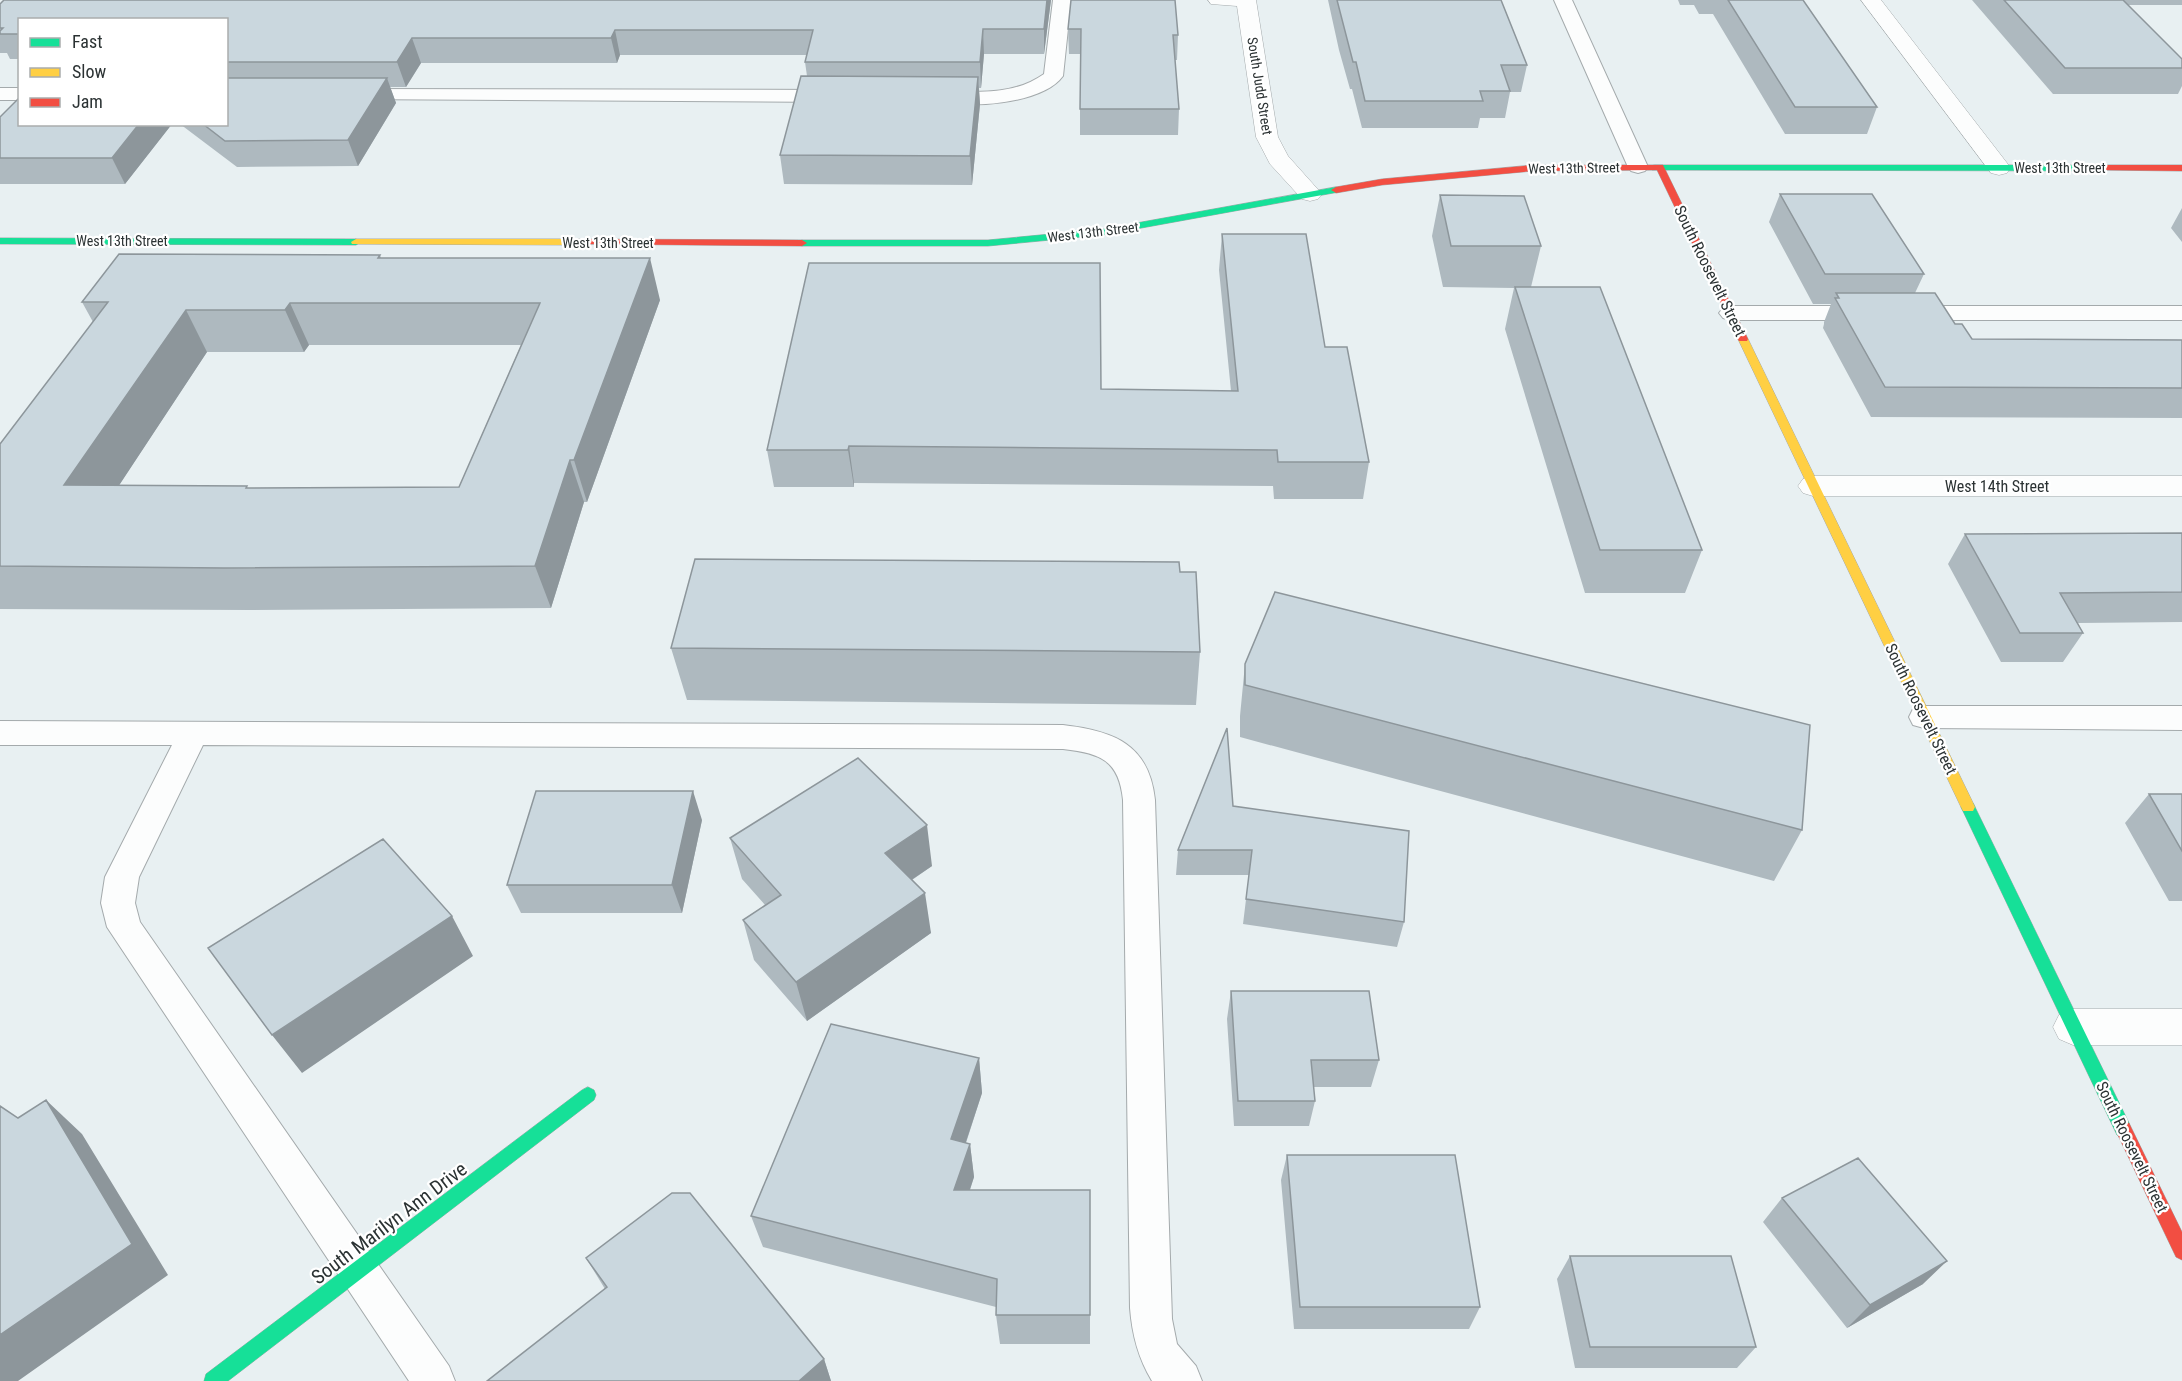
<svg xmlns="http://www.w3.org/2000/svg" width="2182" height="1381" font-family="'Roboto Condensed',sans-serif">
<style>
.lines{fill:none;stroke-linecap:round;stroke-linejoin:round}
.lane-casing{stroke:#a4aaac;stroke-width:2}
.street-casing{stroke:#a4aaac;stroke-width:1}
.fast-casing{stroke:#a4aaac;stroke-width:1}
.slow-casing{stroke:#a4aaac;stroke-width:1}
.jam-casing{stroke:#a4aaac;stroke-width:1}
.lane{fill:#fcfdfd;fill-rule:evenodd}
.street{fill:#fcfdfd;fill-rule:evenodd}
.fast{fill:#16e098;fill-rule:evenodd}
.slow{fill:#ffcf43;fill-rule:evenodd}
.jam{fill:#f24e42;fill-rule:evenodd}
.wall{fill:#aeb9bf;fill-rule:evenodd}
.shaded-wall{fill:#8d969b}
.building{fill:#cad7de;stroke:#8d969b;stroke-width:1.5;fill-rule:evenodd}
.labels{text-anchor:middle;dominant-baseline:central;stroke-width:4.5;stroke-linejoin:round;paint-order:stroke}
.far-street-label{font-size:14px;fill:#2b3233;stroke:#fff}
.street-label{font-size:16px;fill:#2b3233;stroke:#fff}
.near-street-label{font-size:20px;fill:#2b3233;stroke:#fff}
</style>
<rect width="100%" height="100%" fill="#e8f0f2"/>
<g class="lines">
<defs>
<path id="lane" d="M1053 0H1071L1063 76C1042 105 965 109 933 101L930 97 933 93 940 91C976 92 1013 96 1044 74Z
M1554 0H1572L1648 167 1645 171 1638 173 1631 171 1628 167Z
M0 88H20V100H0Z
M352 89 835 90 842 92 845 96 842 100 835 102 345 99 342 95 345 91Z
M1731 306H2182V320H1731L1723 318 1719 313 1723 308Z
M1924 706H2182V730L1924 728 1913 725 1909 717 1913 709Z
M0 721 1063 725C1114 731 1149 744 1155 800L1172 1319 1177 1344 1196 1366 1202 1381H1152C1138 1358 1132 1334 1130 1308L1123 800C1119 760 1100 753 1063 749L203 745 139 877 135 903 140 922 449 1366 455 1381H409L107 927 101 903 105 877 172 745H0Z"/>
<path id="street" d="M1208 0H1256L1278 137 1288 156 1322 194 1318 199 1310 201 1302 199 1270 164 1256 137 1237 6 1211 4Z
M1861 0H1881L2007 163 2010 168 2007 173 1999 175 1991 173Z
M1813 476H2182V496H1813L1803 493 1798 486 1803 479Z
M2073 1009H2182V1045H2073L2059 1039 2053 1027 2059 1015Z"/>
<path id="fast" d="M1655 165H2101L2106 168 2101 171 1652 170V166Z
M1336 187 1339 188V192L1103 235 988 246H802L797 243 802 240H988L1103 229Z
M0 238 356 239 361 242 356 245 0 244Z
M1968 801 1973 803 1975 807 2129 1123 2131 1129 2129 1135 2123 1137 2117 1135 1961 807 1963 803Z
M588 1087 594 1090 596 1095 594 1100 228 1381H204L206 1374 582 1090Z"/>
<path id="slow" d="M356 239H583L588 242 583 245 352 244 351 242Z
M1743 336 1748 339 1975 807 1973 811H1963L1961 807 1738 339Z"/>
<path id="jam" d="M1533 165H1663L1748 339 1747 341H1739L1738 339 1657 170 1533 171 1382 185 1336 193 1331 190 1336 187 1382 179Z
M2101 165H2182V171L2098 170V166Z
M583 239 802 240 807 243 802 246 579 244V240Z
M2123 1121 2129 1123 2182 1232V1260L2176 1257 2115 1129 2117 1123Z"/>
</defs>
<!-- lane casing -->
<use href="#lane" class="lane-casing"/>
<!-- street casing -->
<use href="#street" class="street-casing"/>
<!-- fast casing -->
<use href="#fast" class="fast-casing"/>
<!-- slow casing -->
<use href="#slow" class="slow-casing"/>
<!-- jam casing -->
<use href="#jam" class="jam-casing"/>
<!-- lane -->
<use href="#lane" class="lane"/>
<!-- street -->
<use href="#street" class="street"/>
<!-- fast -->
<use href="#fast" class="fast"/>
<!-- slow -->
<use href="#slow" class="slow"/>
<!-- jam -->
<use href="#jam" class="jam"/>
</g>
<!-- wall -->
<path class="wall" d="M4 0H1051L1044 54H984L981 88H979L980 104 972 185 784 184 780 155 807 76 805 62 807 55H620L617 63H421L406 87H390L396 103 358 166 237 167 180 124H226V20H20V59H10L7 53H0V4Z
M1071 0 1178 35 1177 60H1175L1179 109 1178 135H1080V54H1069L1068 29Z
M1328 0H1501L1527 65 1521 92H1510L1505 118H1480L1478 128H1362L1352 89H1350L1339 50Z
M1678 0H1803L1877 107 1867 134H1785L1713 14H1699L1694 5H1680Z
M1972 0H2182V5H2128L2182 59V86L2178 94H2053Z
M0 117 20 124H172L125 184H0Z
M1780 194 1924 274 1915 293 1955 324 1972 339 2182 340V418L1871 417 1823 328 1824 324V322L1831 304H1813L1769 222Z
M1440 195 1541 246 1531 287 1702 550 1685 593H1585L1505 329 1514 288 1443 287 1432 236Z
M2182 208V242L2171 228Z
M1222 234 1325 347 1369 462 1363 499H1274L1273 486 854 483V487H774L767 450 1101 389 1231 391 1219 270Z
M380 255 381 258 660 300 587 502H584L551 608 249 610 0 609V444L93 322 82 302ZM309 345H521L459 487 248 488 119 485 207 352H304Z
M2182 533V622L2078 623 2083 633 2063 662H2001L1948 564 1965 534Z
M1180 572 1200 652 1196 705 687 700 671 648Z
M1245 664 1802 830 1774 881 1240 737V716Z
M2149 794H2182V901H2169L2125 823Z
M1233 806 1404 922 1397 947 1243 924 1249 875H1176L1178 850Z
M702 820 682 913H521L507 885Z
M730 838 932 866 912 880 931 933 807 1021 754 960 743 920 765 905 742 879Z
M1231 991 1379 1060 1371 1087H1313L1315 1101 1309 1126H1234L1227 1019Z
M979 1058 982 1093 966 1143 970 1144 974 1177 970 1190H1090V1344H1000L996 1315V1307L763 1247 751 1216Z
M1287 1155 1480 1307 1469 1329H1294L1281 1180Z
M1782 1198 1923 1284 1847 1328 1763 1222Z
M1570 1256 1756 1347 1737 1368H1575L1557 1279Z
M586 1258 824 1359 831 1381H487L605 1289Z"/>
<!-- shaded-wall -->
<path class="shaded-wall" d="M1047 0H1051L1044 54V29Z
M983 29 984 54 981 88 980 62Z
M615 30 620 55 617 63 611 38Z
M412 38 421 63 406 87 397 62Z
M978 77 980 104 972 185 970 156Z
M387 78 396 103 358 166 348 140Z
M139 124H172L125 184 112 158Z
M650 258 660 300 587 502 574 460Z
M290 303 309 345 304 352 285 310Z
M186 310 207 352 91 528 64 485Z
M849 446 854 483V487L848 450Z
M570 460 584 502 551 608 535 566Z
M693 791 702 820 682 913 672 885Z
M927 825 932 866 892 893 885 853Z
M925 893 931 933 807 1021 796 982Z
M452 916 473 956 302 1073 272 1035Z
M979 1058 982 1093 956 1172 951 1139Z
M46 1100 82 1134 168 1275 18 1381H0V1335Z
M970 1144 974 1177 959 1222 954 1190Z
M1947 1261 1923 1284 1847 1328 1870 1305Z
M824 1359 831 1381H799Z"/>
<!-- building -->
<path class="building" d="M4 0H1047L1044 29H983L980 62H805L813 30H615L611 38H412L397 62H226V20H20V34H0V31L3 28H0V4Z
M1071 0H1175L1178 35H1173L1179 109H1080L1081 29H1068Z
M1337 0H1501L1527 65H1501L1510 91H1480L1483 101H1365L1356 62H1353Z
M1728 0H1803L1877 107H1795Z
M2004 0H2123L2182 59V68H2065Z
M801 76 978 77 970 156 780 155Z
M226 78H387L348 140 225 141 203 124H226Z
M20 97V124H139L112 158H0V117Z
M1780 194H1872L1924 274H1825Z
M1440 195 1524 196 1541 246H1451Z
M1222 234H1306L1325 347H1347L1369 462H1278L1277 450 849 446 848 450H767L809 263H1100L1101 389 1238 391Z
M119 254 380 255 378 258H650L574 460H570L535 566 224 568 0 566V444L108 302H82ZM290 303H540L459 487 246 488 247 486 64 485 186 310H285Z
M1515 287H1600L1702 550H1600Z
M1836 293H1935L1955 324H1962L1972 339 2182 340V388L1885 387 1835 298H1839Z
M2182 533V592L2060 593 2083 633H2020L1965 534Z
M695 559 1179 562 1180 572H1196L1200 652 671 648Z
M1275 592 1810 725 1802 830 1245 685V664Z
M1227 728 1233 806 1409 831 1404 922 1246 899 1252 850H1178Z
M858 758 927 825 885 853 925 893 796 982 743 920 781 895 730 838Z
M536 791H693L672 885H507Z
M2149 794H2182V851Z
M383 839 452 916 272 1035 208 948Z
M1231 991H1369L1379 1060H1311L1315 1101H1238Z
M831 1024 979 1058 951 1139 970 1144 954 1190H1090V1315H996L997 1279 751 1216Z
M46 1100 132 1244 0 1335V1106L18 1118Z
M1287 1155H1455L1480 1307H1300Z
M1858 1158 1947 1261 1870 1305 1782 1198Z
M672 1193H690L824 1359 799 1381H487L607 1287 586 1258Z
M1570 1256H1731L1756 1347H1590Z"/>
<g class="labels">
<!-- far-street labels -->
<g class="far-street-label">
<text transform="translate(1260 86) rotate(81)">South Judd Street</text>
<text transform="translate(1574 168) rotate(-1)">West 13th Street</text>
<text x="2060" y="168">West 13th Street</text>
<text transform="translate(1093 232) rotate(-7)">West 13th Street</text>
<text x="122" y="241">West 13th Street</text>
<text x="608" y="243">West 13th Street</text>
</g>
<!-- street labels -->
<g class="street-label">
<text transform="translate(1710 271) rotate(64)">South Roosevelt Street</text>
<text x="1997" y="486">West 14th Street</text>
<text transform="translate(1921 709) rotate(64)">South Roosevelt Street</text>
<text transform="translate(2132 1147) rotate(64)">South Roosevelt Street</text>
</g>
<!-- near-street labels -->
<g class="near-street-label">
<text transform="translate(389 1223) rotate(-37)">South Marilyn Ann Drive</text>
</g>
</g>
<!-- legend -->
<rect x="18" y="18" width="210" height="108" fill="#ffffff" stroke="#aaadad" stroke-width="1.5"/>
<rect x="30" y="38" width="30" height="9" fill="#16e098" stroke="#aaadad" stroke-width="1.5"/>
<text x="72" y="48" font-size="18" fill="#2b3233">Fast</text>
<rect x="30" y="68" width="30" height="9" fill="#ffcf43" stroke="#aaadad" stroke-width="1.5"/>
<text x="72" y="78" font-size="18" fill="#2b3233">Slow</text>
<rect x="30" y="98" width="30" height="9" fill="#f24e42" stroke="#aaadad" stroke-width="1.5"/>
<text x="72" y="108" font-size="18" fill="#2b3233">Jam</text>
</svg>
